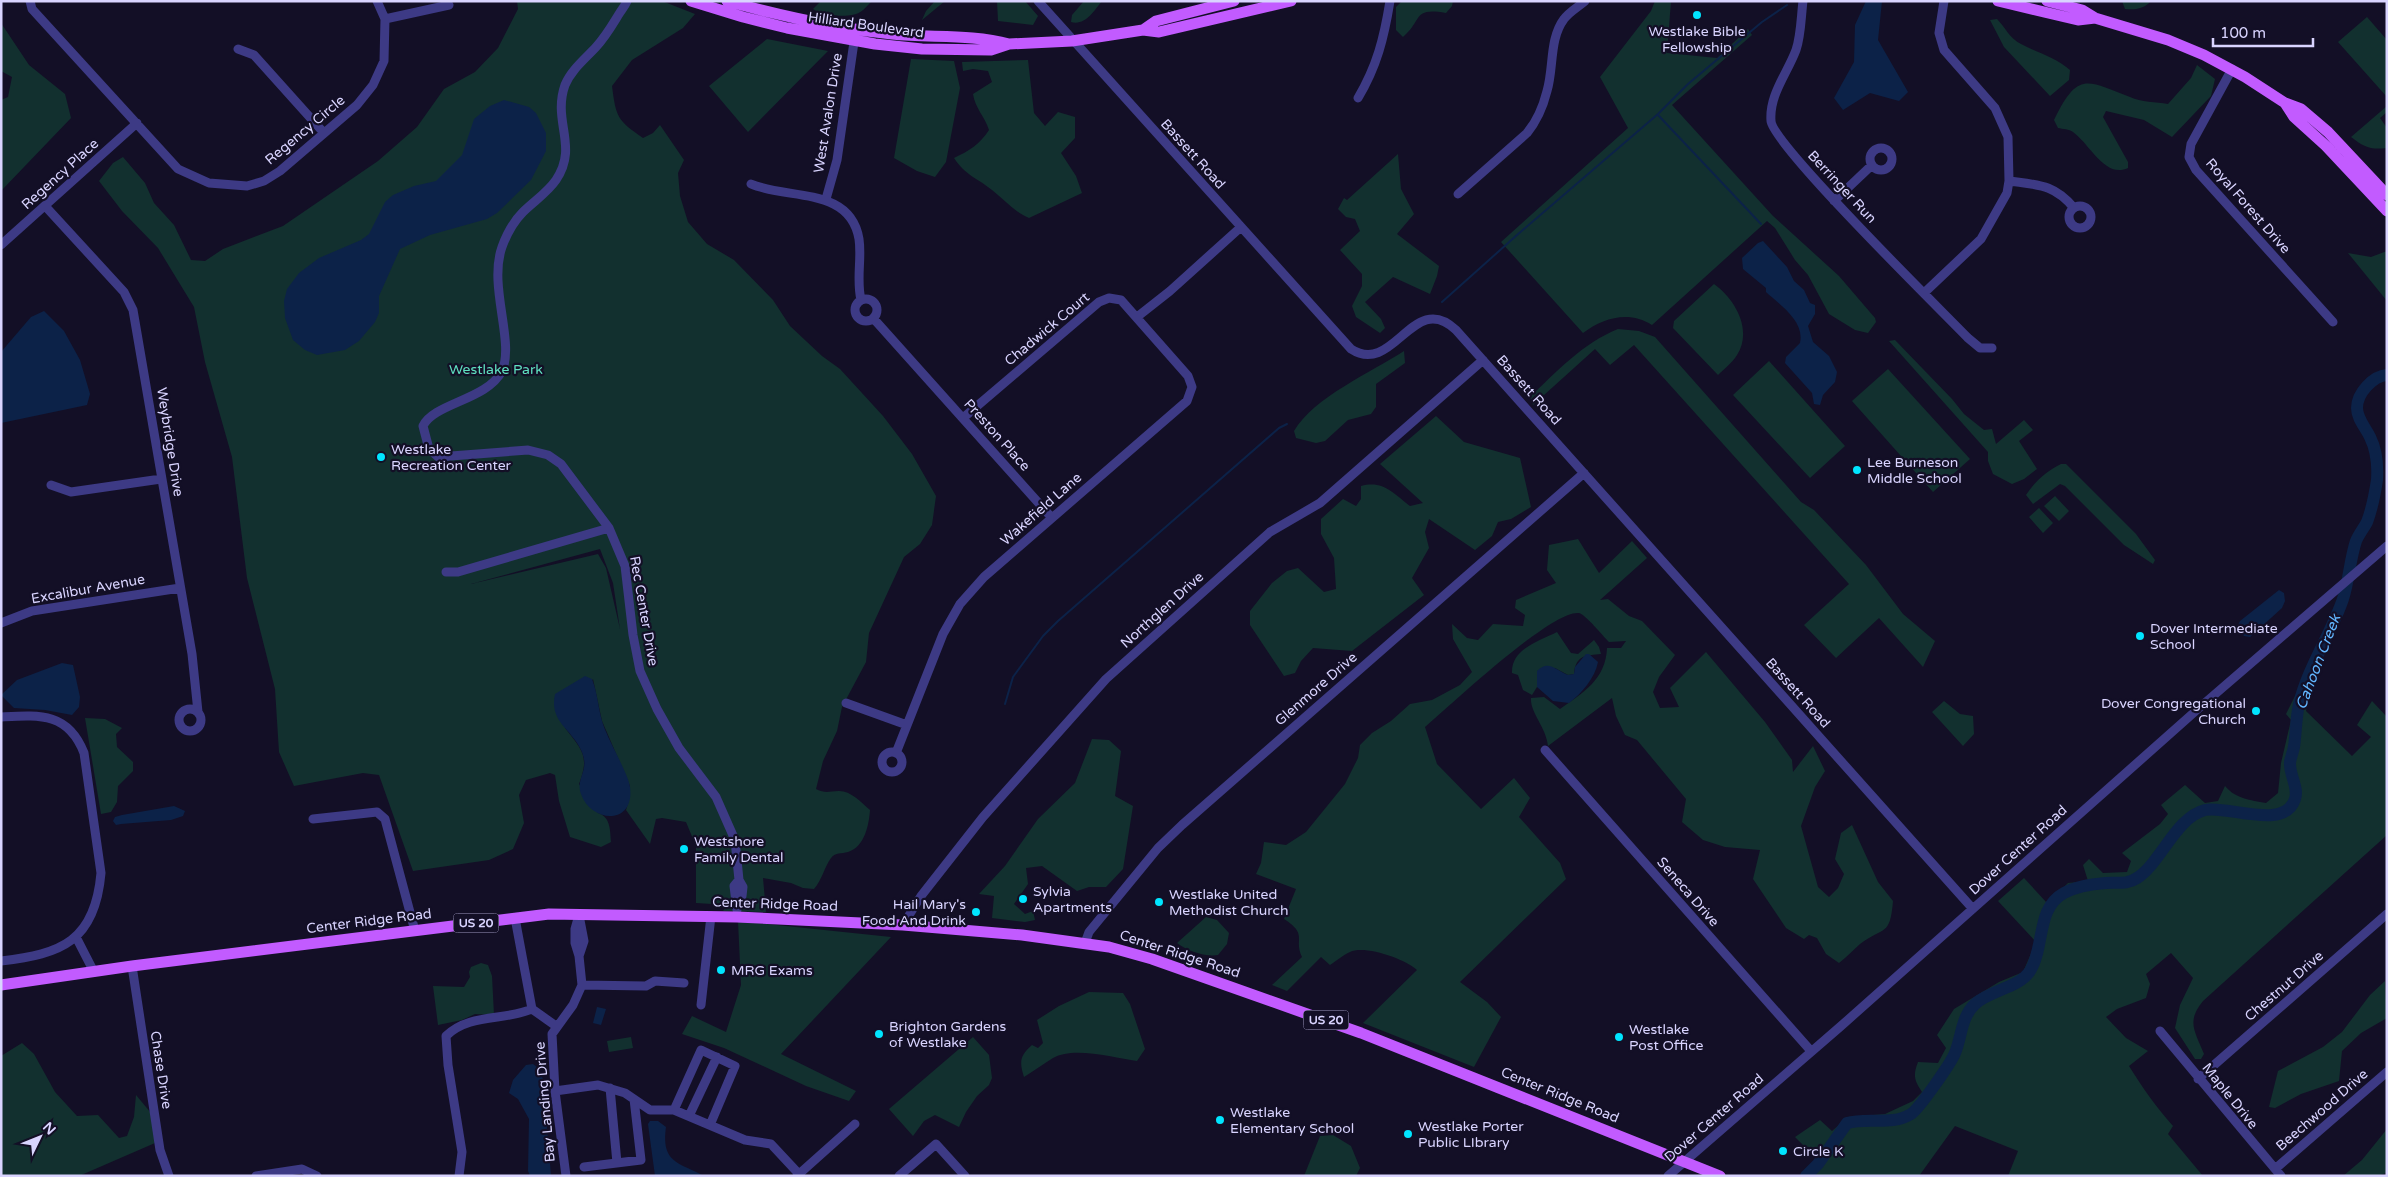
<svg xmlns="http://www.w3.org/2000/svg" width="2388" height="1177" font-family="'Varela Round',sans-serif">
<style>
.green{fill:#12302f;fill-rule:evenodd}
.water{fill:#0c2248}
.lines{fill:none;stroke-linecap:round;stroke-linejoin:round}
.stream{stroke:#0c2248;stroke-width:2}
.river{stroke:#0c2248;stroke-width:12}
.minor{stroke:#3d3a85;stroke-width:9}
.major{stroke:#c25bff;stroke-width:11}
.poi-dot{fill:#00e5ff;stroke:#130f26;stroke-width:2}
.labels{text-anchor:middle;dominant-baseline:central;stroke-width:4.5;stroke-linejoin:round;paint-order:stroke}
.shield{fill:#130f26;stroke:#9e99be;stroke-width:1}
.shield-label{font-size:12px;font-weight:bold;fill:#d9d4ff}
.street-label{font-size:14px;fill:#d9d4ff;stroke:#130f26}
.poi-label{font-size:14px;fill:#d9d4ff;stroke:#130f26;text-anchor:start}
.park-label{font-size:14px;fill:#5fe0c0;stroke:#130f26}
.water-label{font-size:15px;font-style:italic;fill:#62b6ff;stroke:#130f26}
</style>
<rect width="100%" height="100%" fill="#130f26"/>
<!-- green -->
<path class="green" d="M517 1H662L695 14 683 28 632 60 612 86C616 117 617 120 643 138L653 133 660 125 684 160 678 173 680 196 688 222 707 244 734 260 773 300 790 326 822 356 840 369 883 416 912 454 936 496 932 525 920 544 904 557 869 633 866 662 842 707 837 731 823 761 816 789C826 794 829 791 839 791 851 791 861 802 870 810 869 824 865 847 848 852 841 854 836 852 831 858 824 868 822 880 814 889L803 888 791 883 763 878 766 912 723 911 728 905 696 903V846L686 822 662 818 656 819 650 844 626 810 629 800 630 786 602 721 593 679 565 728C582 750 590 756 579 784L598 813C611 817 610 831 611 842L601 847 570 837 559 801 555 775 550 773 526 780 519 795 524 823 513 849 489 860 413 871 379 775 363 773 294 786 279 752 275 689 247 578 232 457 205 362 194 307 158 248 122 211 99 181 113 163 123 157 145 183 154 203 174 225 191 260 205 261 223 249 283 226 378 161 417 127 444 89 475 72 498 48 518 9ZM600 549 613 583 620 629 606 568 598 554 471 584Z
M821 1H872C866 7 861 14 852 15 842 17 821 15 813 9Z
M935 1H945L922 20 926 11Z
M997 1H1025L1038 16 1033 25 998 21Z
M1084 1H1102C1094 11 1085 26 1071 22L1072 15Z
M1402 1H1453L1452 6 1446 13C1412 7 1423 20 1403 37L1396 30V7Z
M1655 1H1671L1667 53 1717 58 1748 29 1752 35 1672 105 1773 216 1839 276 1875 318 1876 322 1868 333 1855 330 1829 314 1808 275 1795 260 1775 228 1767 221 1652 325C1629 310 1603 318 1583 333L1501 242 1628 128 1600 77 1651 11Z
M2122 1H2151C2144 9 2135 10 2125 9Z
M2367 17 2387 40V97L2338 42Z
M1997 19C2005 27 2010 39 2021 44 2038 53 2055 57 2070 70L2069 80 2050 96 2004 47 1990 20Z
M1 23 29 65 65 94 71 118 1 191V100L8 97 12 77 1 71Z
M767 39 828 51 748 132 709 86Z
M911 59 954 61 960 88 946 162 935 177 917 171 894 158Z
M1028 60 1034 113 1045 126 1058 112 1075 117V138L1061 153 1076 176 1082 193 1029 218C1013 211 1005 200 992 190 976 177 966 176 954 158 969 151 980 144 989 130 985 117 975 108 973 94L992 82 988 71 973 69 963 71 962 62Z
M2197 65 2215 79 2211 96 2172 137 2144 120 2106 111 2103 117 2128 162V168C2105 179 2090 144 2073 132 2069 129 2063 129 2058 128L2054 120C2078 71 2086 80 2130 97 2141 102 2156 102 2168 104L2191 78Z
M2387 106V112L2380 118 2387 128V148C2370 150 2364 147 2351 137Z
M1398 154 1401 189 1414 214 1397 234 1439 266 1437 276 1430 294 1393 277 1365 302 1381 319 1385 328 1380 333 1356 317 1352 306 1362 286V274L1340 250 1360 231 1355 219 1346 217 1338 209 1344 198 1347 200Z
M2387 251V301L2348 253 2371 257Z
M1714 284C1735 299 1753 330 1737 355 1732 363 1724 369 1718 375L1673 328 1674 321Z
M1618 329 1639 331 1655 337 1801 502 1814 510 1866 565 1903 614 1935 641 1923 667 1879 618 1836 658 1804 625 1849 584 1634 345 1610 365 1595 349 1533 405 1530 397C1556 372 1583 343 1618 329Z
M1895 340 1952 399 1964 414 1984 430 1992 429 1996 444 2024 420 2033 430 2019 441 2037 469 2024 479 2012 484 1993 474 1988 461V452L1889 341Z
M1404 351 1405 363 1376 384V407L1371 414 1348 420 1325 441 1316 443 1296 438 1294 431C1314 397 1372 372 1404 351Z
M1769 361 1845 446 1810 478 1733 395Z
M1888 369 1970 459 1933 492 1852 401Z
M1436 416 1464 442 1520 458 1531 507 1511 519 1498 522 1492 536 1475 550 1429 519 1425 532 1429 548 1412 578 1424 595 1352 651 1313 648 1301 661 1295 673 1284 676 1250 625V611L1272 583 1287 571 1298 568 1324 592 1336 589 1334 558 1321 534V519L1343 499 1356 506 1361 499V486C1383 480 1393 493 1410 506L1423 503 1380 464Z
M2061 464H2066L2136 534 2155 560 2153 564 2124 545 2065 486 2060 484 2033 504 2026 495C2034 482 2048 470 2061 464Z
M2055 496 2069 511 2059 521 2044 506Z
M2039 508 2053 523 2043 533 2029 517Z
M1578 539 1599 573 1632 541 1647 558 1600 600 1608 599 1629 616 1642 621 1675 655 1659 677 1653 692 1660 708 1679 707 1670 688 1706 652 1765 722 1792 760 1793 772 1813 746 1825 771 1815 787 1801 826 1818 887 1829 897 1838 888 1844 874 1835 859 1841 833 1852 825 1878 882 1893 901C1890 937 1884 926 1860 944 1853 950 1847 957 1839 963L1826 954 1817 938 1809 935 1804 939 1786 928 1753 879 1760 850 1725 847 1703 840 1682 822 1686 799 1637 740 1625 735 1616 716 1612 698 1548 746C1546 727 1530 713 1531 698L1544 697 1560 709C1583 693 1606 679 1607 648H1621L1626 641 1609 642C1602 635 1586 615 1579 613 1552 609 1449 707 1425 727L1437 764 1481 809 1514 778 1530 798 1519 817 1560 863 1566 879 1460 982 1487 1002 1501 1017 1474 1067 1363 1023 1417 970C1405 959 1365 945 1350 952 1343 955 1336 961 1330 965L1321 957 1287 991 1272 985 1302 957C1293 939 1309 935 1284 919L1296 889 1256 874 1261 863 1264 842 1286 845 1306 832 1345 784 1358 758 1360 745 1372 733 1391 721 1410 704 1432 700 1460 685 1472 672 1453 639 1452 624 1467 638 1478 640 1493 624 1523 626 1525 615 1515 608 1516 600 1556 583 1547 570 1549 545Z
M1557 632 1571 653 1578 654 1594 640 1599 647 1601 654C1586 656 1576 654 1574 674L1568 675 1555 668 1537 671V687L1532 695 1523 690 1518 675 1512 673C1511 649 1539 641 1557 632Z
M2302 682 2310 691 2306 711 2352 756 2371 737 2357 725 2372 701 2387 717V835L2203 1001C2186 1022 2195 1031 2204 1054L2201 1059H2195L2175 1028 2180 1005 2193 978 2171 953 2146 974 2150 984 2146 998 2117 1009 2106 1017 2126 1038 2148 1051 2129 1066C2142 1087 2156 1107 2173 1126L2168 1134 2203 1176H2008L2018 1151 1955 1126 1919 1176H1805L1817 1159 1795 1137 1820 1120 1832 1131 1848 1117 1885 1114 1913 1101 1922 1092C1914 1080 1913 1075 1918 1062L1938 1063 1946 1048 1937 1035 1954 1009 1999 982 2023 972 2036 942 1998 901 2024 878 2047 903 2068 883 2088 881 2083 865 2089 859 2103 873 2127 872 2131 861 2122 853 2160 824 2168 814 2161 805 2185 785 2205 803 2218 801 2225 786C2236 799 2250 800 2266 803L2278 793 2281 763 2291 720 2286 714Z
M1944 701 1960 714 1973 716 1974 734 1963 746 1932 712Z
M85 718 105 719 122 728 116 734 117 747 133 762V771L118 786 117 802 111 812 101 814Z
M1092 739 1109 740 1121 751 1115 796 1133 806 1123 869 1106 887H1089L1077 891 1042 866 1026 868 1028 884 1014 904 1025 914 1033 911 1035 920 1025 922 992 918 994 896 979 894 1005 866 1038 819 1075 783Z
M1206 917 1217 920 1229 933 1227 944 1218 955C1205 957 1187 951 1177 943Z
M738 921 891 937 781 1054 856 1091 849 1101 806 1086 724 1048 682 1034 692 1016 726 1032 741 985Z
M481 963 488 965 492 976 494 1015 475 1014 462 1020 438 1025 433 986 464 987 470 977 469 972 471 967Z
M2385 981 2387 1018 2361 1033 2342 1051 2339 1081 2301 1094 2275 1108 2269 1107 2278 1071 2323 1047 2342 1032 2370 995Z
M1089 992 1123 993 1130 1004 1145 1049 1137 1061C1114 1058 1074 1046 1053 1058 1043 1064 1034 1071 1024 1077 1019 1061 1020 1056 1032 1045L1038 1048 1043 1043 1037 1020 1059 1006Z
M631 1037 633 1048 609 1052 607 1041Z
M973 1037 989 1055 992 1078 989 1085 977 1096 966 1112 959 1127 935 1115 924 1121 913 1136 889 1109Z
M22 1043 34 1054 55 1092 77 1116 98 1115 119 1138 127 1136 134 1117 136 1095 151 1113 155 1143 79 1176H1V1056Z
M2387 1129V1173L2376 1176H2343L2362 1160Z
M1333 1135 1351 1146 1360 1168 1356 1176H1304L1320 1136Z"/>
<!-- water -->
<path class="water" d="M1866 1H1882L1878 40 1908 92 1899 101 1870 93 1843 110 1834 98 1854 62 1855 25Z
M504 100 529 107 536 113 546 133V151L531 180 497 213 487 219 430 235 400 249 379 296V313L375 322 359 341 345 350 317 355 305 350 293 340 285 318 284 301 287 289 299 273 319 258 361 240 369 234 385 202 393 195 414 186 436 181 462 155 474 119 490 106Z
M1763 241 1787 267 1794 281 1804 290 1810 303 1815 305V314L1808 326 1813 342 1829 356 1837 372 1835 382 1823 395 1820 405 1814 404 1812 393 1785 363 1786 357 1800 343C1805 321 1780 305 1766 292V288L1743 269 1742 258 1758 243Z
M44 311 64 331 80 360 90 394 87 405 1 423V352L31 317Z
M2279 590 2284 593 2285 601 2282 608 2250 637 2244 636 2237 627 2240 621Z
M1586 654H1589L1598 662C1595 678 1582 693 1569 703L1553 701 1537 687V671C1549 659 1556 671 1568 675L1574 674 1575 667Z
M62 663 73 665 80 697 79 707 72 715 45 710 14 708 1 695 17 680Z
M585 676 592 679C598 694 598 709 603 724 608 740 628 773 630 787 635 826 591 823 581 794 575 777 591 771 581 750 571 728 549 722 555 694Z
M174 806 185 811 183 816 171 820 121 824 116 825 113 821 115 817 122 815Z
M597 1007 606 1009 601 1025 593 1023Z
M533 1064 538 1068 543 1079 551 1176H530L528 1171 529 1119 518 1099 509 1093 513 1080 526 1065Z
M650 1121H658L666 1127C661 1163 678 1162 704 1176H655L648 1124Z"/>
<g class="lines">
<!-- stream -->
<path class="stream" d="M1658 115 1761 224
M1442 302 1517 235 1658 114 1688 84 1762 22 1787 5
M1005 704 1013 677 1043 636 1058 621 1279 428 1287 424"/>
<!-- river -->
<path class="river" d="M1806 1176 1818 1164 1847 1123C1867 1117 1892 1126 1911 1114 1919 1109 1951 1063 1955 1053 1962 1036 1961 1017 1975 1004 1990 990 2019 988 2030 971 2045 947 2036 908 2064 893 2075 887 2093 884 2106 883 2117 882 2127 885 2137 878 2160 864 2176 817 2205 810 2228 805 2285 831 2295 799 2299 787 2289 775 2290 762 2291 757 2293 752 2294 747 2296 733 2296 717 2299 704 2308 667 2331 634 2343 599 2349 580 2350 559 2356 541 2359 534 2364 528 2367 522 2372 509 2375 493 2377 480 2378 465 2377 451 2370 437 2366 428 2357 419 2357 408 2357 393 2373 376 2387 375"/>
<!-- minor -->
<path class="minor" d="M30 1 32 9 178 169 209 183 247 186 264 181 280 171 357 105 373 85 384 61 385 19 377 1
M627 1C625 6 622 9 619 14 611 27 606 36 596 47 585 59 571 70 565 85 552 122 579 146 556 180 547 193 534 201 523 212 514 221 506 236 502 247 488 286 515 342 502 371 487 400 434 403 423 426L429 449 438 457 528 450 548 455 561 464 609 528 625 566 633 635 640 671 657 709 679 748 716 797 735 840 739 880 743 887 742 896 737 905
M1038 1 1351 349C1394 377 1413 289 1456 330L1973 909
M1803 1C1801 17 1801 36 1796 50 1787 74 1769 95 1771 121 1773 145 1940 309 1968 338L1980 348H1992
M385 19 449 5
M238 49 254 55 324 133
M2232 69 2191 144 2189 157 2196 170 2333 322
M1358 98C1377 66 1384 38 1390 1
M1870 159a11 11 0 1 1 22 0a11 11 0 1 1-22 0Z
M2009 181C2038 185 2054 184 2074 208
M751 184C787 200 850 186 859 239 862 259 856 279 861 300
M1458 194 1527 133C1537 121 1543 107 1547 91 1554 68 1549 39 1564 19 1569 12 1578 7 1585 1
M826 199 837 160 855 35
M1834 201 1872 165
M2069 217a11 11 0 1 1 22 0a11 11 0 1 1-22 0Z
M46 207 124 292 133 310 192 654 198 712
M1 245 137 123
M1924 293 1981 239 2007 193 2009 181 2008 137 1995 108 1944 50 1939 33 1944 1
M855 310a11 11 0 1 1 22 0a11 11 0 1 1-22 0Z
M1137 317 1170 291 1241 227
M873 318 1052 518
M51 485 71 492 161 479
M446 572H458L609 528
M1 623 32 611 180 588
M846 703 907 725
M179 720a11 11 0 1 1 22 0a11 11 0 1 1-22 0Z
M1 717C39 715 68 712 84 753L101 873C95 941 62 954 1 961
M1545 750 1811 1051
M882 762a10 10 0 1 1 20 0a10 10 0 1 1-20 0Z
M896 753 943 634 960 604 984 577 1187 401 1192 387 1188 376 1121 300 1109 298 1099 302 963 418
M313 819 377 812 385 819 415 931
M737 910 734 886 739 880
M903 925 921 896 983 817 1106 679 1270 532 1320 503 1483 360
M76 937 94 972
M1085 943 1089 932 1158 848 1182 825 1584 473
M579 956 584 941 579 915
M132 966 160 1150 169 1176
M582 985 646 986 655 981 684 983
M701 1005 711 916
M532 1009 556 1026
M2160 1031 2281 1176
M2198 1079 2387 914
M610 1088 617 1163
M555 1091 598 1085 625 1093 650 1110H674L745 1140 771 1144 799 1174 797 1176
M674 1110 701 1050 735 1066 710 1125
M689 1116 717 1057
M584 1167 641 1160 634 1099
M2275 1169 2387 1072
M799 1174 855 1124
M256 1176 302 1169 317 1176
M459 1176 462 1152 448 1065 446 1036C469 1013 505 1021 532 1009L515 918
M566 1176 555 1091 552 1034 573 1005 582 985 579 956 575 943V929L579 915
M899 1176 936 1144 965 1176
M1668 1176 1841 1026 2199 708 2387 546"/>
<!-- major -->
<path class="major" d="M691 1 743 17 787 28 875 44 922 49 991 50 1009 44 1072 41 1143 30 1159 32 1291 1
M727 1C781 16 836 28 892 34 930 38 972 34 1009 44
M1998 1 2078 20 2095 18
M2047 1 2082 10 2095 18 2168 40 2204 55 2245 77 2285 103 2301 109 2328 132 2387 195
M1143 30 1156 21 1234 1
M2285 103 2294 117 2326 146 2387 211
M1 985 132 966 549 914 737 917 903 925 1022 935 1109 947 1152 959 1361 1033 1720 1176"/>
</g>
<!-- markers -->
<g class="poi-dot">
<circle cx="1697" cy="15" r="5"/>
<circle cx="381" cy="457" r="5"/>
<circle cx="1857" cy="470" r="5"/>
<circle cx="2140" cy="636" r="5"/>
<circle cx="2256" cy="711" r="5"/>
<circle cx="684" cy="849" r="5"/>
<circle cx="1023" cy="899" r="5"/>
<circle cx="1159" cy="902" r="5"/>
<circle cx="976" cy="912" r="5"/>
<circle cx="721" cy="970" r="5"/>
<circle cx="879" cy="1034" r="5"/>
<circle cx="1619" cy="1037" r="5"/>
<circle cx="1220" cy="1120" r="5"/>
<circle cx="1408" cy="1134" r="5"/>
<circle cx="1783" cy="1151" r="5"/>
</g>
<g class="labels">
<!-- shield labels -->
<g class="shield">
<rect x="453.5" y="913.5" width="45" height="19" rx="4"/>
<rect x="1303.5" y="1010.5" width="45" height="19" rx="4"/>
</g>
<g class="shield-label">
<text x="476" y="923">US 20</text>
<text x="1326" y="1020">US 20</text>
</g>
<!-- street labels -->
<g class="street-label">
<text transform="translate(866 25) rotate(8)">Hilliard Boulevard</text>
<text transform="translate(828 113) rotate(-81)">West Avalon Drive</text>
<text transform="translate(305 130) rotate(-40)">Regency Circle</text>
<text transform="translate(1193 154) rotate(48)">Bassett Road</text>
<text transform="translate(60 174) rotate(-42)">Regency Place</text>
<text transform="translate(1842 187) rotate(47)">Berringer Run</text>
<text transform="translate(2248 206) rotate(49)">Royal Forest Drive</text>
<text transform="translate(1047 329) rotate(-40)">Chadwick Court</text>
<text transform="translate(1529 390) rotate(48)">Bassett Road</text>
<text transform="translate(997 435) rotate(48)">Preston Place</text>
<text transform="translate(170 442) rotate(81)">Weybridge Drive</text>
<text transform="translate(1041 509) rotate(-41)">Wakefield Lane</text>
<text transform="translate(88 589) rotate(-10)">Excalibur Avenue</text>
<text transform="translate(1162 610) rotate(-42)">Northglen Drive</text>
<text transform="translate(644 611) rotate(80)">Rec Center Drive</text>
<text transform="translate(1316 689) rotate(-41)">Glenmore Drive</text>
<text transform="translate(1798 693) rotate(48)">Bassett Road</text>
<text transform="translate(2018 850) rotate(-42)">Dover Center Road</text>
<text transform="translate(1688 892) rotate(49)">Seneca Drive</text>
<text transform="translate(775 904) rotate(2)">Center Ridge Road</text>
<text transform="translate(369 921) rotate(-7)">Center Ridge Road</text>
<text transform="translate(1180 954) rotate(18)">Center Ridge Road</text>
<text transform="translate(2284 986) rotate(-41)">Chestnut Drive</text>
<text transform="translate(161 1070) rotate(81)">Chase Drive</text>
<text transform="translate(1560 1095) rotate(22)">Center Ridge Road</text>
<text transform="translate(2230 1096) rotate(51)">Maple Drive</text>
<text transform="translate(545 1102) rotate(-95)">Bay Landing Drive</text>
<text transform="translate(2322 1110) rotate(-41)">Beechwood Drive</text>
<text transform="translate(1714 1118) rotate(-41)">Dover Center Road</text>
</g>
<!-- poi labels -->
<g class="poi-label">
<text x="1697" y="31" text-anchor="middle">Westlake Bible<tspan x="1697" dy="16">Fellowship</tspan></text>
<text x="391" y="449">Westlake<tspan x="391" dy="16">Recreation Center</tspan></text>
<text x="1867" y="462">Lee Burneson<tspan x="1867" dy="16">Middle School</tspan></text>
<text x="2150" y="628">Dover Intermediate<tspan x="2150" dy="16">School</tspan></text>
<text x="2246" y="703" text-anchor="end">Dover Congregational<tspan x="2246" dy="16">Church</tspan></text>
<text x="694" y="841">Westshore<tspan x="694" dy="16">Family Dental</tspan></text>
<text x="1033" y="891">Sylvia<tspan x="1033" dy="16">Apartments</tspan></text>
<text x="1169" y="894">Westlake United<tspan x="1169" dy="16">Methodist Church</tspan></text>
<text x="966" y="904" text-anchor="end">Hail Mary's<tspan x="966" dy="16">Food And Drink</tspan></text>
<text x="731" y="970">MRG Exams</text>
<text x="889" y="1026">Brighton Gardens<tspan x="889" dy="16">of Westlake</tspan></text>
<text x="1629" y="1029">Westlake<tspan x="1629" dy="16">Post Office</tspan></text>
<text x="1230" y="1112">Westlake<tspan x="1230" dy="16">Elementary School</tspan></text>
<text x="1418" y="1126">Westlake Porter<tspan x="1418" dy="16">Public LIbrary</tspan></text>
<text x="1793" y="1151">Circle K</text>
</g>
<!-- park labels -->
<g class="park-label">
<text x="496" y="369">Westlake Park</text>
</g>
<!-- water labels -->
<g class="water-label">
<text transform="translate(2318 662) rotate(-69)">Cahoon Creek</text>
</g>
</g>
<!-- border -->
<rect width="2388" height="1177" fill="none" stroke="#d9d4ff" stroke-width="5"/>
<!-- north arrow -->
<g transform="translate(40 1137) rotate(47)" stroke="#130f26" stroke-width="4" paint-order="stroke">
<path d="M0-4L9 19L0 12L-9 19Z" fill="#d9d4ff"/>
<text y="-8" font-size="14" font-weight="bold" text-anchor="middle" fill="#d9d4ff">N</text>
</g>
<!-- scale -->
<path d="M2213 38v8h100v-8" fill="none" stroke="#d9d4ff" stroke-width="2.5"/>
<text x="2220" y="38" font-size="15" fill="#d9d4ff" stroke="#130f26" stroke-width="4" paint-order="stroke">100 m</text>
</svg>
